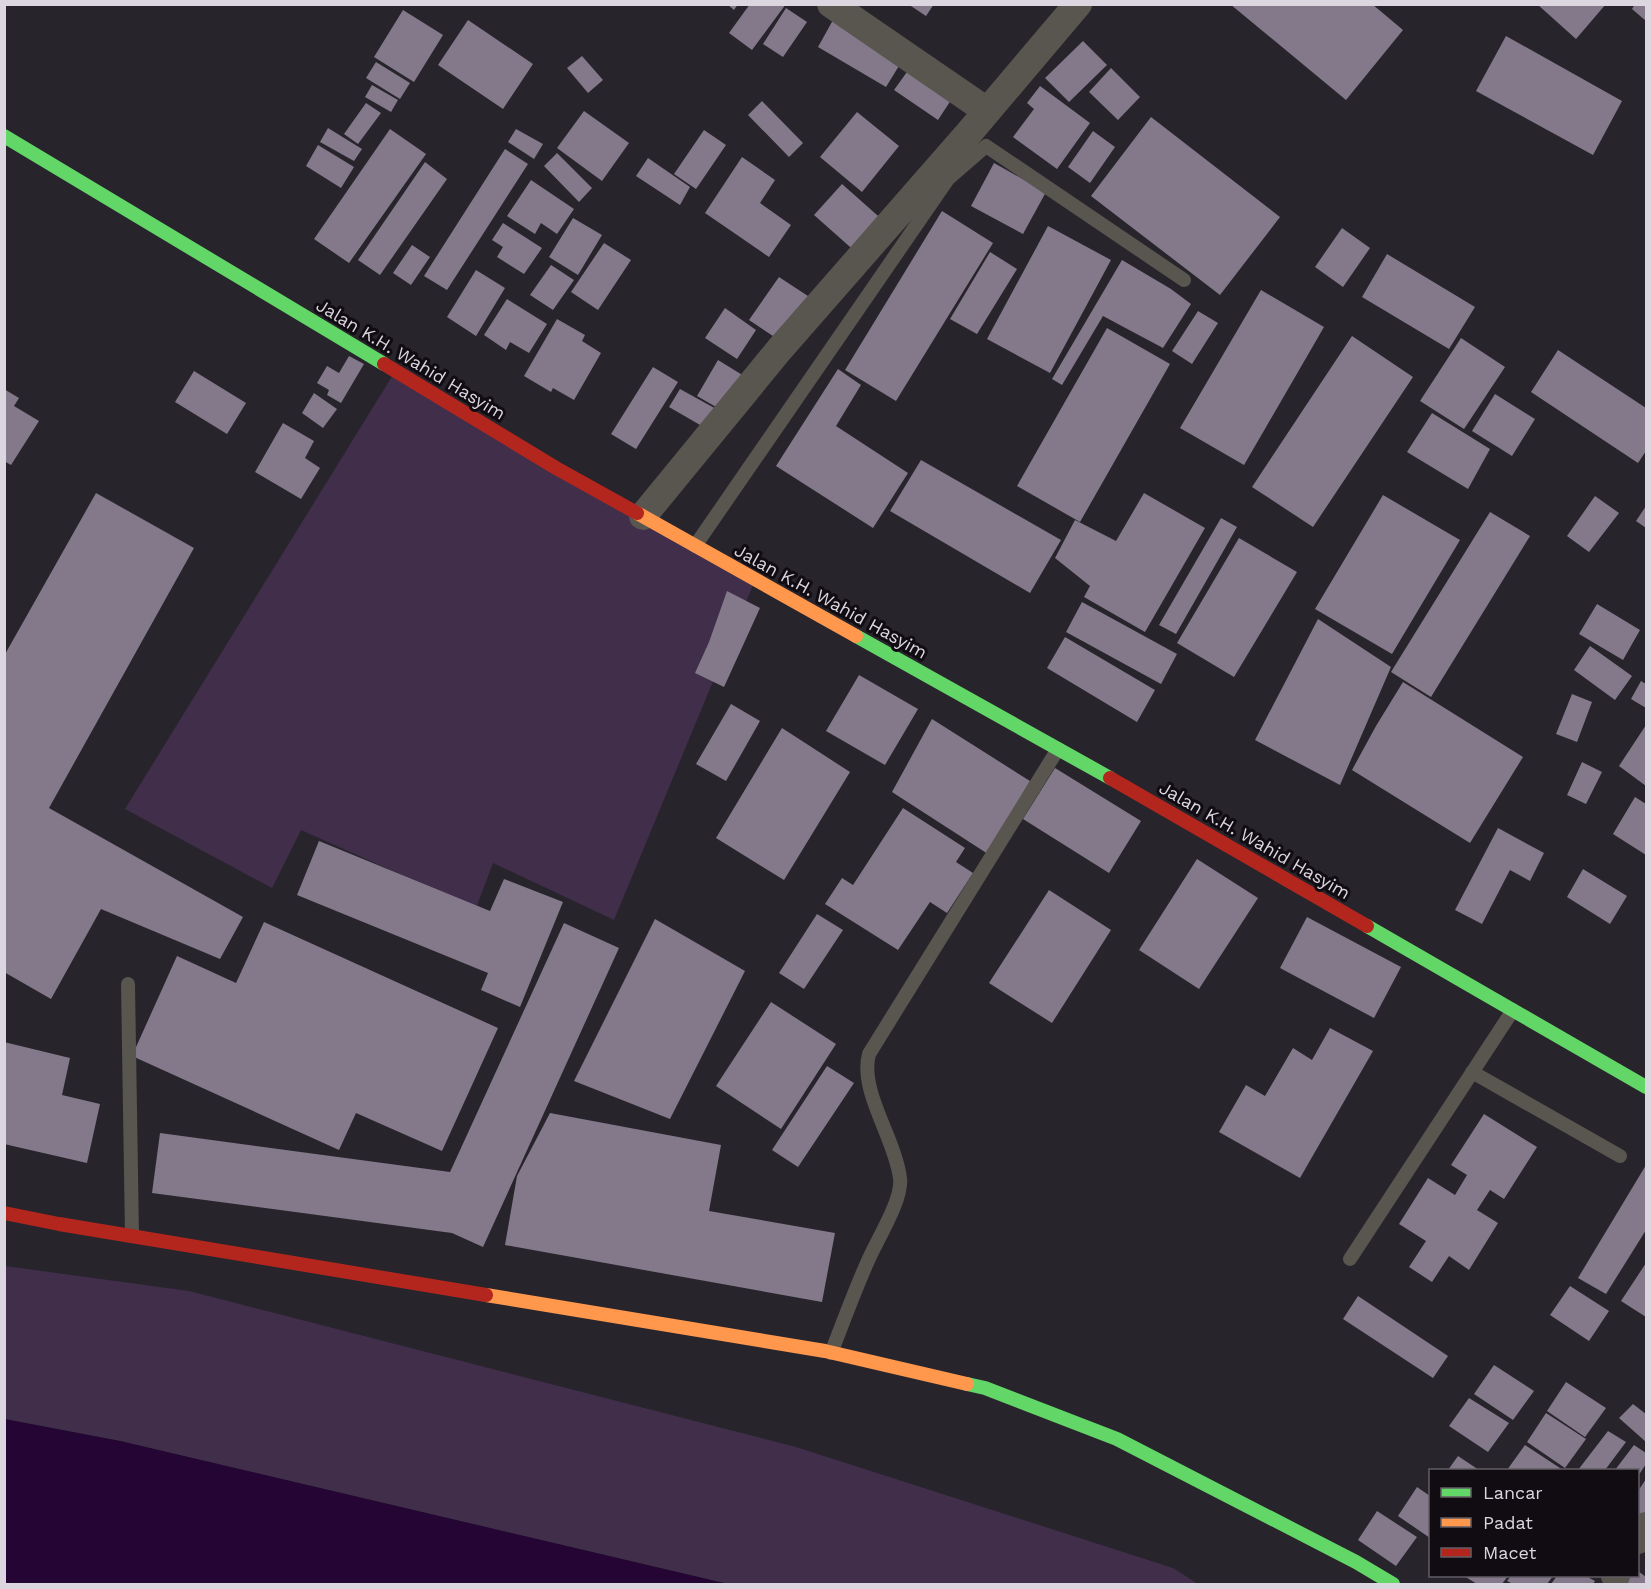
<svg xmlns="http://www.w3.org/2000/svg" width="1651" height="1589" font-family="'Work Sans',sans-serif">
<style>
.green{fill:#402e4b}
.water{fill:#240534}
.building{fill:#83798a}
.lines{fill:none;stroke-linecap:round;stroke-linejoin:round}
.lane{stroke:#58564f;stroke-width:14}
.street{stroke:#58564f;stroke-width:28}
.fast{stroke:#63d668;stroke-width:14}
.slow{stroke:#ff974d;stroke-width:14}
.jam{stroke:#b3261e;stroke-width:14}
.labels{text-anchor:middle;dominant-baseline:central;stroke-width:6;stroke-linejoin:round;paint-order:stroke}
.street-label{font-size:18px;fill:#dcd6e0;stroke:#100c12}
</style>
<rect width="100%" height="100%" fill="#28242c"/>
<!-- green -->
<path class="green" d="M396 370 753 585 614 920 493 863 476 908 301 830 272 888 125 809Z
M5 1266 189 1291 796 1447 1173 1568 1198 1584H728L120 1441 5 1419Z"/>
<!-- water -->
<path class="water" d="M4 1419 120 1441 728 1584H5Z"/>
<!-- building -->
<path class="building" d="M727 4H738L734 10Z
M750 4H786L752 50 729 33Z
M908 4H934L926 16Z
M1230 4H1372L1403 30 1346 100Z
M1537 4H1606L1576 39Z
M1635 4H1646V21L1632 9Z
M786 8 807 22 783 57 763 44Z
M403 10 443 35 414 82 374 57Z
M468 20 533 64 503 109 438 65Z
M833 20 902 61 886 87 818 47Z
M1506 36 1622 101 1593 155 1476 91Z
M1083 41 1107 65 1069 102 1045 78Z
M582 56 603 80 588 93 567 68Z
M376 62 410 83 400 99 366 78Z
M912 65 955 94 938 120 894 90Z
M1111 68 1140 97 1118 120 1089 92Z
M372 85 398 100 391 112 365 97Z
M1040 86 1090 123 1057 169 1013 137 1034 109 1027 103Z
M762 101 803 143 789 157 748 115Z
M366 103 381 113 358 144 344 134Z
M584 111 629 143 602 181 557 148Z
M857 112 899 146 862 192 820 157Z
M1151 117 1280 217 1220 295 1091 196Z
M328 128 362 149 354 161 320 142Z
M390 129 426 154 349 263 314 239Z
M516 129 543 144 534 159 508 142Z
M704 130 726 145 696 189 674 174Z
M1093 131 1115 147 1090 183 1068 167Z
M318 145 354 167 341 188 306 166Z
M505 149 528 164 447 290 424 276Z
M557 153 592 188 579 202 544 166Z
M742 157 775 180 760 203 791 225 769 257 705 213Z
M648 158 690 187 680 205 636 176Z
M425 162 447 179 380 275 358 260Z
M994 163 1046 192 1023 234 971 206Z
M531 180 574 209 557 234 541 223 535 234 507 216Z
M842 184 886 223 858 254 814 215Z
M942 211 993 243 896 401 845 370Z
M573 218 602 235 578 275 549 257Z
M503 223 542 248 524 274 497 257 503 247 492 240Z
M1048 226 1111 260 1050 373 987 339Z
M1342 228 1370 248 1343 287 1315 267Z
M604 243 631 260 598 310 571 292Z
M412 245 430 257 411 285 393 273Z
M990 252 1017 269 977 334 950 319Z
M1387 254 1475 307 1449 349 1362 297Z
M1122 260 1171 289 1191 304 1163 348 1103 316 1062 385 1052 379Z
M551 265 574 280 553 310 530 295Z
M476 270 505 288 476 336 447 317Z
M779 277 811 298 782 342 749 320Z
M1261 290 1324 327 1244 465 1180 428Z
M507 299 547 324 529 353 510 342 506 350 484 335Z
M725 308 756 330 737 359 705 338Z
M1198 311 1218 323 1192 364 1172 351Z
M557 319 585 335 582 341 601 353 574 400 553 388 551 392 524 376Z
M1107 328 1170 364 1080 522 1017 486Z
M1352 336 1413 377 1313 527 1252 487Z
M1461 338 1505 367 1464 429 1420 401Z
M1558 350 1646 408V451L1638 463 1531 392Z
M349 356 364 364 341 403 327 395 329 390 317 383 327 366 339 373Z
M718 360 744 376 723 411 697 396Z
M653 367 678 382 636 449 611 434Z
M838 369 861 385 836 426 908 473 873 528 776 466Z
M194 371 246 403 227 434 175 402Z
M4 389 19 398 14 406 39 421 11 465 4 461Z
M680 389 718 410 707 429 669 407Z
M314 393 337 409 323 428 302 413Z
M1495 394 1535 419 1512 456 1472 431Z
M1432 413 1490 449 1468 489 1407 452Z
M283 423 314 441 305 458 320 468 301 499 255 472Z
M921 460 1061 540 1030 593 890 511Z
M96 493 194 548 49 808 243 917 220 959 101 909 51 999 4 972V656Z
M1144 493 1205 528 1145 632 1084 597 1090 586 1055 558 1075 520 1116 541Z
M1383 495 1460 540 1392 654 1315 609Z
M1595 496 1619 513 1589 552 1567 536Z
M1646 506V528L1636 521Z
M1490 512 1530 536 1431 697 1391 672Z
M1221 518 1237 527 1176 634 1159 625Z
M1239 538 1297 572 1234 677 1177 643Z
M727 591 760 608 724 687 695 673 709 642Z
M1082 602 1177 654 1161 684 1066 632Z
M1597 604 1640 630 1623 660 1579 634Z
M1318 619 1391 667 1340 785 1255 740Z
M1065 637 1155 690 1137 722 1047 668Z
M1590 646 1632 676 1615 700 1574 670Z
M859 675 918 709 885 765 826 731Z
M1641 681 1646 684V708L1631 699Z
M1403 682 1523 757 1470 843 1352 770 1376 726Z
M1572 694 1592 702 1577 742 1556 734Z
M731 704 760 721 726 781 696 764Z
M932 719 1030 781 988 854 892 792Z
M1646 725V786L1619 766Z
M782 728 850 772 784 880 716 838Z
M1582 762 1602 772 1586 804 1567 795Z
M1055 768 1141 821 1109 873 1023 819Z
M1635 797 1646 804V855L1613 834Z
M903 808 965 848 956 862 973 873 947 913 930 902 898 950 825 904 842 878 853 885Z
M1498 828 1544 853 1530 881 1510 870 1482 924 1455 910Z
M319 841 490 911 504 879 563 902 520 1007 481 990 488 973 297 895Z
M1197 859 1258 898 1199 989 1139 950Z
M1583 869 1627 896 1610 924 1567 897Z
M1049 890 1111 930 1052 1023 989 983Z
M817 914 843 930 804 989 779 973Z
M1307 917 1401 967 1374 1018 1280 968Z
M655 919 745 971 670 1119 574 1081Z
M264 922 498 1028 442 1151 356 1113 339 1150 132 1056 177 956 236 983Z
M564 923 619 948 483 1247 452 1233 152 1193 160 1133 450 1172Z
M771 1002 836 1044 781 1129 716 1086Z
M1330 1028 1373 1051 1300 1178 1219 1132 1246 1085 1265 1096 1293 1048 1312 1060Z
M4 1042 70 1058 62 1095 100 1104 87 1163 4 1144Z
M827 1066 854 1083 798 1167 772 1150Z
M550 1113 721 1145 709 1211 835 1233 822 1302 505 1245 517 1176Z
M1484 1114 1537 1147 1504 1199 1490 1190 1477 1210 1498 1223 1469 1270 1449 1256 1432 1282 1409 1267 1426 1241 1399 1224 1428 1178 1455 1195 1467 1175 1451 1165Z
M1646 1165V1230L1606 1294 1578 1278Z
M1646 1263V1317L1621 1301Z
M1570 1286 1609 1311 1589 1341 1550 1315Z
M1358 1296 1448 1356 1433 1378 1343 1319Z
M1494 1365 1534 1391 1513 1420 1474 1394Z
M1566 1382 1606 1408 1585 1437 1547 1411Z
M1469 1398 1509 1423 1488 1452 1449 1426Z
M1633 1404 1646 1414V1442L1619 1418Z
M1546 1413 1586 1439 1565 1468 1527 1442Z
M1608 1431 1626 1442 1605 1470H1578Z
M1525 1445 1563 1470H1507Z
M1634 1445 1646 1453V1464L1638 1476V1470H1615Z
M1458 1456 1479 1470H1448Z
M1646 1479V1513L1638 1525V1491Z
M1417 1487 1430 1496V1538L1398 1516Z
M1377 1511 1417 1537 1396 1566 1358 1540Z
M1638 1571 1646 1577V1584H1619L1623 1576H1638Z
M1464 1576H1508L1502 1584H1477Z
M1511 1576H1553L1547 1584H1513L1507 1581Z
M1557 1576H1586L1595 1581 1593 1584H1551Z"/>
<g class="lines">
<!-- lane -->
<path class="lane" d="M695 546 948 179 986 146 1184 280
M128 984 132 1236
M1472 1072 1620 1156
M1350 1259 1513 1010
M831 1353C843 1323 854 1292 867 1263 876 1241 903 1200 900 1178 895 1138 859 1091 869 1054L1058 749"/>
<!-- street -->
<path class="street" d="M831 4 987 111
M643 516 779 350 968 134 1078 4
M1638 1540 1646 1526
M1615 1576H1616"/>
<!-- fast -->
<path class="fast" d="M4 136 384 364
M856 636 1110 778
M1367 926 1646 1087
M967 1384 985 1388 1117 1439 1356 1562 1393 1584"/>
<!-- slow -->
<path class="slow" d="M637 513 856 636
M486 1295 825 1351 967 1384"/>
<!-- jam -->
<path class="jam" d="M384 364 556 468 637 513
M1110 778 1367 926
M4 1213 59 1224 486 1295"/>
</g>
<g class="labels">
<!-- street labels -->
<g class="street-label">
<text transform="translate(411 359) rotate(31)">Jalan K.H. Wahid Hasyim</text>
<text transform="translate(831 601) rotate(29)">Jalan K.H. Wahid Hasyim</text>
<text transform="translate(1255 840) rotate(30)">Jalan K.H. Wahid Hasyim</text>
</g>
</g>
<!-- border -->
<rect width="1651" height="1589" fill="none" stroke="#dcd6e0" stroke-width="12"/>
<!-- legend -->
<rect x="1429" y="1469" width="210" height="108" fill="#100c12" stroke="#625d64" stroke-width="1.5"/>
<rect x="1441" y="1488" width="30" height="9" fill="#63d668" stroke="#625d64" stroke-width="1.5"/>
<text x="1483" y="1499" font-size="18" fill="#dcd6e0">Lancar</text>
<rect x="1441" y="1518" width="30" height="9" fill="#ff974d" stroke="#625d64" stroke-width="1.5"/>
<text x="1483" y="1529" font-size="18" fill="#dcd6e0">Padat</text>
<rect x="1441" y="1548" width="30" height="9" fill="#b3261e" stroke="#625d64" stroke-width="1.5"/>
<text x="1483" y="1559" font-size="18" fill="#dcd6e0">Macet</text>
</svg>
